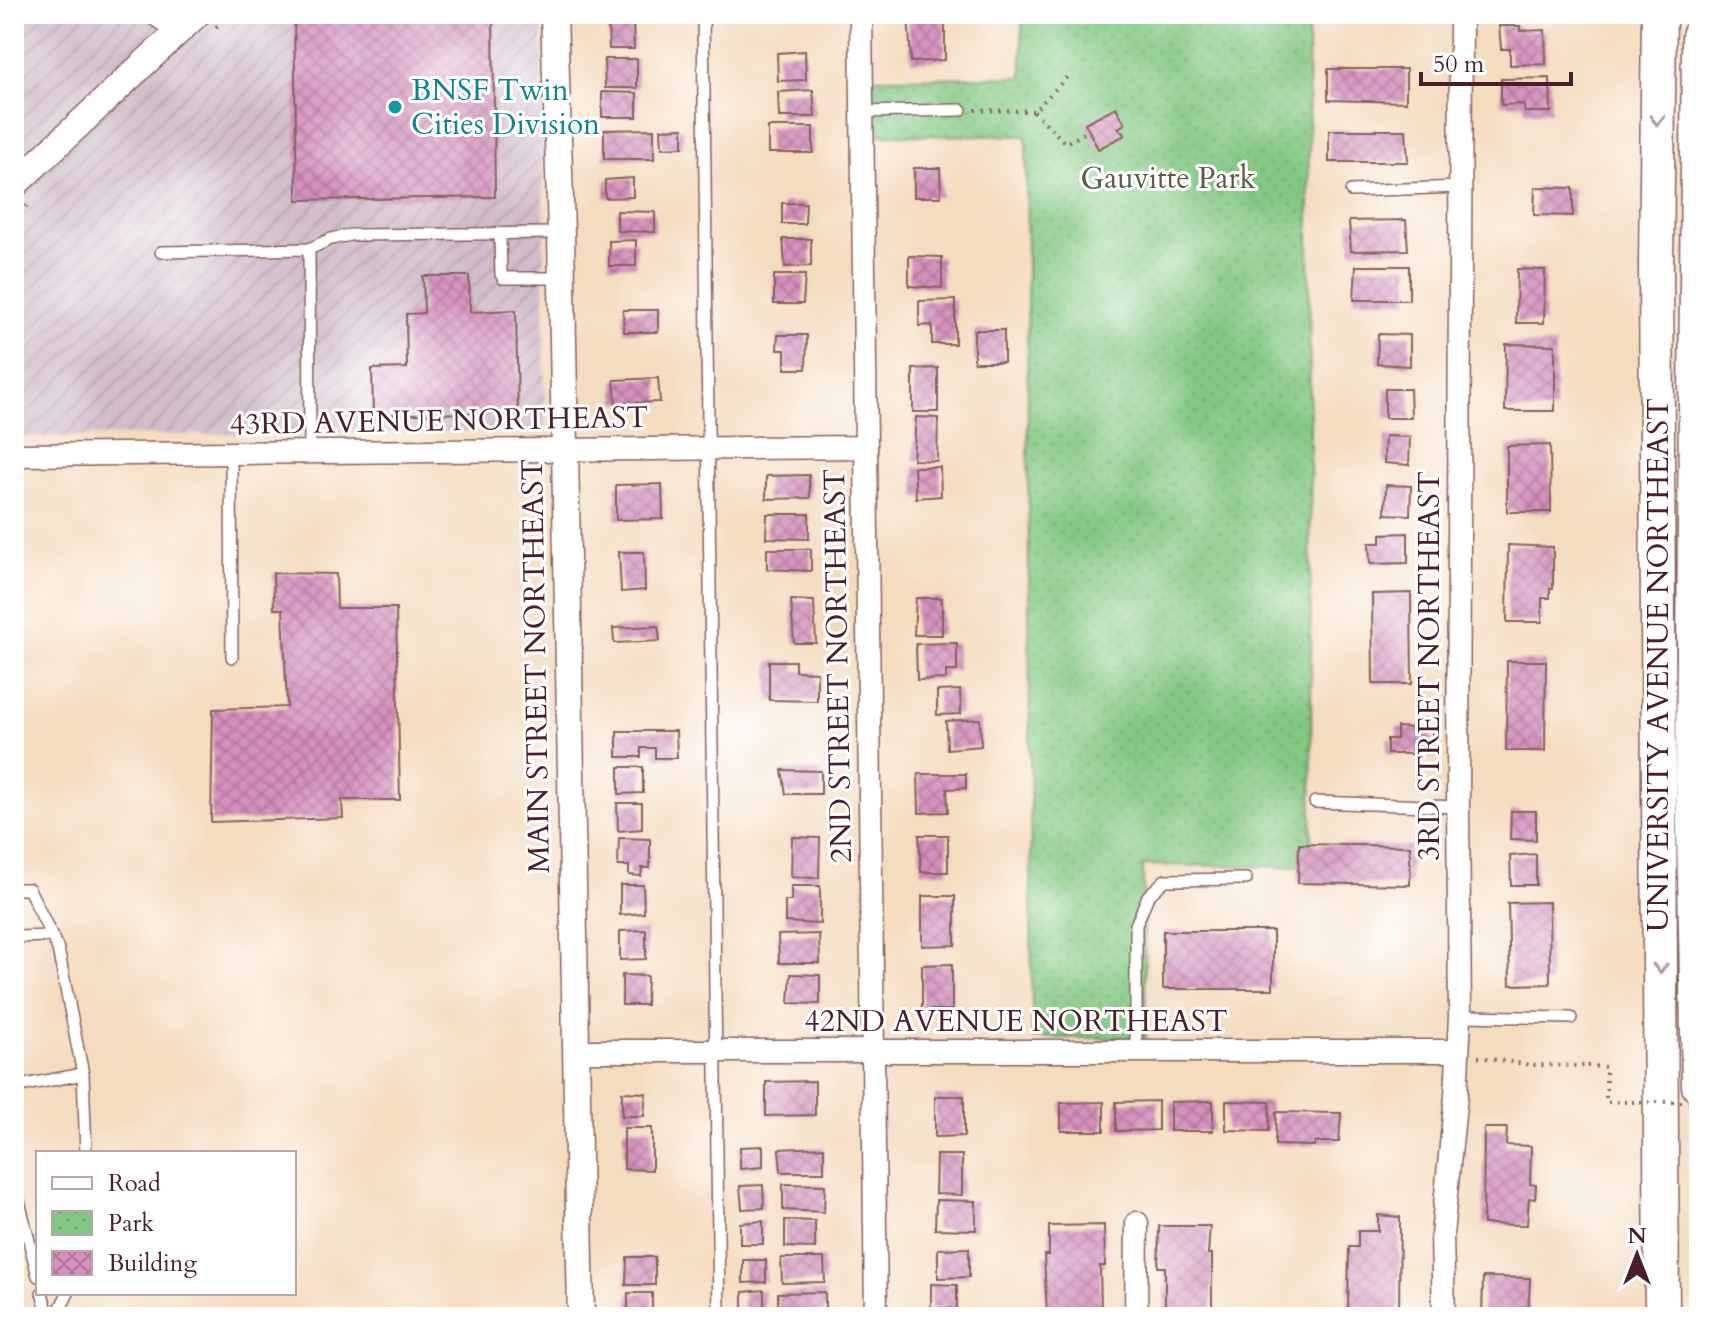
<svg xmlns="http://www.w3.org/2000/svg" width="1713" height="1331" font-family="Cardo,serif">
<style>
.industrial{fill:url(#industrial-furrows)}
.park{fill:url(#park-dots);stroke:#667456;stroke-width:2}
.building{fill:url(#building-cross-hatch)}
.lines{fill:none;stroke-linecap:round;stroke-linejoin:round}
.service-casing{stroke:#86615f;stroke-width:14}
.minor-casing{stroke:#86615f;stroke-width:25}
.tertiary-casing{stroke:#86615f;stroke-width:29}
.primary-casing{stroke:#86615f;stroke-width:37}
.path{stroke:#86615f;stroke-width:4;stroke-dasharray:2 6;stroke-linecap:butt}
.service{stroke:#fff;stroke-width:11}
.minor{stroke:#fff;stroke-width:22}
.tertiary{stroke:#fff;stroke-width:26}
.primary{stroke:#fff;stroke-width:34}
.path-bridge{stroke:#86615f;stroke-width:4;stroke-dasharray:2 6;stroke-linecap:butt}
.oneway{stroke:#ae9aa0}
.culture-dot{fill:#0f9aa8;stroke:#fff;stroke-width:3}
.labels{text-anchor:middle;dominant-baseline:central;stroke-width:6;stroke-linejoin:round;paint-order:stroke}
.culture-label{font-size:30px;fill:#0d838f;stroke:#fff;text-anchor:start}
.park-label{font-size:30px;fill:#5e5a49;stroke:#fff}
.street-label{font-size:30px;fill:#4a1f2b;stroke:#fff}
</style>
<defs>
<pattern id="industrial-furrows" width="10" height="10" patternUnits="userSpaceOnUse" patternTransform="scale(2)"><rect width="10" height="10" fill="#d1bdcb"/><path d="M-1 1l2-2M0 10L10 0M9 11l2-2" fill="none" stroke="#b5a2ae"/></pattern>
<pattern id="park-dots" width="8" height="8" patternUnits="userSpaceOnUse" patternTransform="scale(2)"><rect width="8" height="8" fill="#83c882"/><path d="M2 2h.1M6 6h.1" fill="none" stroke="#73ab70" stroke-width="1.8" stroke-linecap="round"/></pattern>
<pattern id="building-cross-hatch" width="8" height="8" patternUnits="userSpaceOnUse" patternTransform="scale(2)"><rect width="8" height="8" fill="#d591be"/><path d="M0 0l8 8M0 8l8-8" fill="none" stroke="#af769b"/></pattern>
</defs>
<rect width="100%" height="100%" fill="#fff"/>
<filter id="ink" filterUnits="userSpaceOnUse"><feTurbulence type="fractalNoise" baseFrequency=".0125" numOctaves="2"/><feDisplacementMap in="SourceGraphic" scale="16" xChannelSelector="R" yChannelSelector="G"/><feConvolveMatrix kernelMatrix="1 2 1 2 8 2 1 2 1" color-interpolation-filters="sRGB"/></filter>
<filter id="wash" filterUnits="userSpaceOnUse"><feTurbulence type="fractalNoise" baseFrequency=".006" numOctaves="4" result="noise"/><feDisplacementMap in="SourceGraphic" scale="32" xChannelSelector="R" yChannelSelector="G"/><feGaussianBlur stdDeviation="1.8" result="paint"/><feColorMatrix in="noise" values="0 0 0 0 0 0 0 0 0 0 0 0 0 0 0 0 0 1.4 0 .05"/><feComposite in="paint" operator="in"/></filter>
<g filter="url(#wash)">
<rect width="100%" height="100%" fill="#f4dcbf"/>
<!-- industrial -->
<path class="industrial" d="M14 14H542L545 430 14 437Z"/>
<!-- park -->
<path class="park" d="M1022 14H1308L1312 867 1143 865 1146 1038H1032L1026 136 872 135V78L1022 77Z"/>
<g id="blocks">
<!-- building -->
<path class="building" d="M387 14H493L495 197 297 200 294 16Z
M908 14H945V60L911 62Z
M608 21H633L634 49H609Z
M1499 26H1520V31L1545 30 1546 64 1510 65V49H1501Z
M805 51 806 80 778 81 777 53Z
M604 59H637V88H605Z
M1328 69H1406V102L1328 100Z
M1550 78 1551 112H1525L1523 104 1501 105V79Z
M813 90 815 117H779L778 92Z
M602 92 637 93V117H602Z
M1116 107 1125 124 1118 128 1125 135 1098 149 1085 123Z
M768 127H813V153H768Z
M683 128V147L662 148 661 129Z
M654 129V159H604V130Z
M1329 130H1406L1408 162H1329Z
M914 168H940L941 197H914Z
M633 178V197L605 198V180Z
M1535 187 1573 188V216L1534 215Z
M782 203H806L805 224H782Z
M617 211 655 212V232L617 231Z
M1406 220 1408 250 1351 251 1349 221Z
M783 239H811V266L785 267Z
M636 240V266H609V241Z
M909 256 942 257V288L909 286Z
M1356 266H1409V300H1354Z
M1517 269 1545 270 1544 323H1516Z
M774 275H805L803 304H774Z
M423 276H469L470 312 516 310 518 412 373 415 372 369 407 368 406 314 424 313Z
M955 300V344H932V325L919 326V301Z
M623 310H658V332H624Z
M974 330H1004V362H974Z
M1378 334 1410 335V366L1377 364Z
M778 335H807L806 369H785V350H777Z
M1506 344 1555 345V411H1505Z
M938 368V412H913V369Z
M658 378 660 402 616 403 614 380Z
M1385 389H1410L1411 418H1385Z
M916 417 938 418 937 461 913 460Z
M1385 436 1410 437 1409 465 1384 463Z
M1550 445 1551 512H1507V446Z
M914 467H940L941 496 916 498Z
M809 475 810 498 766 499V476Z
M662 484 663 519 616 520V485Z
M1386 485 1411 486 1410 515 1385 514Z
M767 514H809V539L766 538Z
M1408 533V563L1370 564 1369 543H1381V534Z
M1508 545 1553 547V588H1550V598H1542V622H1507Z
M767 549H811V571L767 569Z
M619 552H644L645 590 621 592Z
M273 573 336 574 337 608H396L400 800H342L343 818 211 822 213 709 287 707 283 609H274Z
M1411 593 1412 684H1373L1372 594Z
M916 598H942V635H914Z
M791 600 814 601 816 643H794Z
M658 626 660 641 614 643 613 628Z
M957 643V671H946V679L917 680 916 644Z
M769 661H795V671L817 672V701L769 700Z
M1507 661H1546L1545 751H1506Z
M960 690 961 714 937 715V691Z
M980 719 981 746 947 749 946 721Z
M1397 727 1432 729V754H1387V739H1397Z
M617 731H676L677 758H655V748H641V757H617Z
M619 767H643V793L619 794Z
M782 770 821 771V794H786Z
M918 774H966V788L947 789 948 812 919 813Z
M617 803H642V829L618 831Z
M1511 811H1536V840L1510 839Z
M919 835H948V872H921Z
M792 837 820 838 819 878 791 877Z
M619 838 650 839V868H642L641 876 629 875V866H618Z
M1299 844 1410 846V885L1298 883Z
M1536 854V885H1511L1510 856Z
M620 885H643L644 913 620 915Z
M791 886H820V924L785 922V901H791Z
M922 896H955V945L922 946Z
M1549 902 1550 984 1510 985 1508 903Z
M646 930V959L620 960V931Z
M1163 931H1273V989H1163Z
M819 934 820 963H779L778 935Z
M952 964V1010H922V965Z
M791 974 820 975V1004L789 1003Z
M622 975 647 976 646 1005H622Z
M815 1081V1115L766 1116V1082Z
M622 1092 646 1093 644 1116H622Z
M935 1096H964V1136L935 1137Z
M1158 1101V1130L1116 1131V1102Z
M1213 1101V1131H1170V1102Z
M1226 1101 1270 1102 1269 1131 1226 1130Z
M1104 1102V1131H1061V1103Z
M1276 1112 1341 1113 1339 1142H1315L1314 1146 1275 1145Z
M624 1128H652V1170L624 1169Z
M1484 1128H1507L1506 1145 1531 1146 1530 1184 1536 1185 1535 1199 1529 1198 1527 1225 1483 1224Z
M763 1146V1167L740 1169V1147Z
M824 1147V1172H781L779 1149Z
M936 1155H962V1195L935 1194Z
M783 1184 825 1185 824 1212 783 1210Z
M763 1185 764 1208 742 1209 740 1186Z
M936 1200 976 1201V1230L935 1229Z
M1378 1215 1400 1217 1399 1312H1348L1349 1247H1358V1231H1378Z
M785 1220 815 1221V1248L785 1247Z
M763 1221V1244H740V1223Z
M1104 1225 1105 1266H1100L1101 1307H1105V1317H1047L1044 1255H1049V1226Z
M1159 1226H1210L1208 1254H1212V1317H1162V1311H1165V1267H1158Z
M969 1248V1277L938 1278V1249Z
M627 1257H655V1285H626Z
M781 1258H824L825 1282 782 1283Z
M743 1260H766V1282L743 1283Z
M1483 1277 1530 1278 1528 1317H1482Z
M931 1284 957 1285V1309L931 1308Z
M764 1290V1313L743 1314V1292Z
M825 1292V1317H778V1293Z
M628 1293H652V1317H628Z"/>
</g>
</g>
<g filter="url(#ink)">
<use href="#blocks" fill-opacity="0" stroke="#86615f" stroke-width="2"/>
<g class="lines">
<defs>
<path id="service" d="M145 14 175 34
M703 14 719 1317
M862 112 961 110
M1351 191 1460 187
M500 234 501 274 503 278H561
M309 249 310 452
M161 252 309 249 331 239 350 235 560 233
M231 453 232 657
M1315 802 1458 807
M14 889H29L58 949 83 1074 86 1153
M14 937 51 936
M1460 1016 1571 1018
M1136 1051V925L1148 896 1165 880 1246 879
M14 1087 83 1074
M14 1182 38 1276
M42 1293 49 1317
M56 1317 68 1293"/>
<path id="minor" d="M861 14 876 1317
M14 455 865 447
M575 1051H1457
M1136 1317 1137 1223
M1444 1317 1442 1235 1456 1095 1460 1016 1458 807 1461 14"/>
<path id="tertiary" d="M554 14 561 233 581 1317
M14 185 197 14"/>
<path id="primary" d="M1659 14 1656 264 1662 1317
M1699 36 1693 775 1699 1086"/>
</defs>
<!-- service casing -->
<use href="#service" class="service-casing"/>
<!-- minor casing -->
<use href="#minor" class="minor-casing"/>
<!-- tertiary casing -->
<use href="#tertiary" class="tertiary-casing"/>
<!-- primary casing -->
<use href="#primary" class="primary-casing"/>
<!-- path -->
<path class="path" d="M216 27 231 14
M975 110 1034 111 1071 73
M1034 111 1065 143 1089 131
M14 218 30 203
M1478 1057 1531 1065 1587 1066"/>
<!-- service -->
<use href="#service" class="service"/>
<!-- minor -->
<use href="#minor" class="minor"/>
<!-- tertiary -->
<use href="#tertiary" class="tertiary"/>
<!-- primary -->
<use href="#primary" class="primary"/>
<!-- path-bridge -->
<path class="path-bridge" d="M1587 1066 1606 1067V1102H1699"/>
</g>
<!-- one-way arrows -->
<defs><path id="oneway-chevron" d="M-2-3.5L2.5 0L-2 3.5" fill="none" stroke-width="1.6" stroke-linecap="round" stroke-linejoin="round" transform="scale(2)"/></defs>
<g class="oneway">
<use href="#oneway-chevron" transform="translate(1657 120) rotate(91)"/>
<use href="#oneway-chevron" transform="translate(1660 968) rotate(90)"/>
</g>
</g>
<!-- markers -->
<circle class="culture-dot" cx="395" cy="107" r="8"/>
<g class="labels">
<!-- culture labels -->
<g class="culture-label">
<text x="411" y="90">BNSF Twin<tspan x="411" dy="34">Cities Division</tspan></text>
</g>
<!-- park labels -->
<g class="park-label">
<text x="1168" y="178">Gauvitte Park</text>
</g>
<!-- street labels -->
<g class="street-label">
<text transform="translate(439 421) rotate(-1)">43RD AVENUE NORTHEAST</text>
<text transform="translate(1658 665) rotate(-90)">UNIVERSITY AVENUE NORTHEAST</text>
<text transform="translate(536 666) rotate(-91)">MAIN STREET NORTHEAST</text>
<text transform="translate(838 666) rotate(-91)">2ND STREET NORTHEAST</text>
<text transform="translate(1429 666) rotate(-90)">3RD STREET NORTHEAST</text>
<text x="1016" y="1021">42ND AVENUE NORTHEAST</text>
</g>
</g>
<!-- margin -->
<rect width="1713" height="1331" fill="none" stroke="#fff" stroke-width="48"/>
<!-- legend -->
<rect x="36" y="1151" width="260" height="144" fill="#ffffff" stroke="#b7a5aa" stroke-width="2"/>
<rect x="52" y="1177" width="40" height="12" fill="#ffffff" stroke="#b7a5aa" stroke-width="2"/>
<text x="108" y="1191" font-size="24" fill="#4a1f2b">Road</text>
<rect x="52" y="1211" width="40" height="24" fill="url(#park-dots)" stroke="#b7a5aa" stroke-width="2"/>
<text x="108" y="1231" font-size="24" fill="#4a1f2b">Park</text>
<rect x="52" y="1251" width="40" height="24" fill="url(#building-cross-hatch)" stroke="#b7a5aa" stroke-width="2"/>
<text x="108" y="1271" font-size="24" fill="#4a1f2b">Building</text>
<!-- north arrow -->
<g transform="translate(1637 1255)" stroke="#ffffff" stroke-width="6" paint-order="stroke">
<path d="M0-6L14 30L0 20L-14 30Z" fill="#4a1f2b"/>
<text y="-12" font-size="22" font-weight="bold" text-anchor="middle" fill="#4a1f2b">N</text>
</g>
<!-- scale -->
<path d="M1421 72v12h150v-12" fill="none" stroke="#4a1f2b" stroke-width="4"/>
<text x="1433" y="72" font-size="24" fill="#4a1f2b" stroke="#ffffff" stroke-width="6" paint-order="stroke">50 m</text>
</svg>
